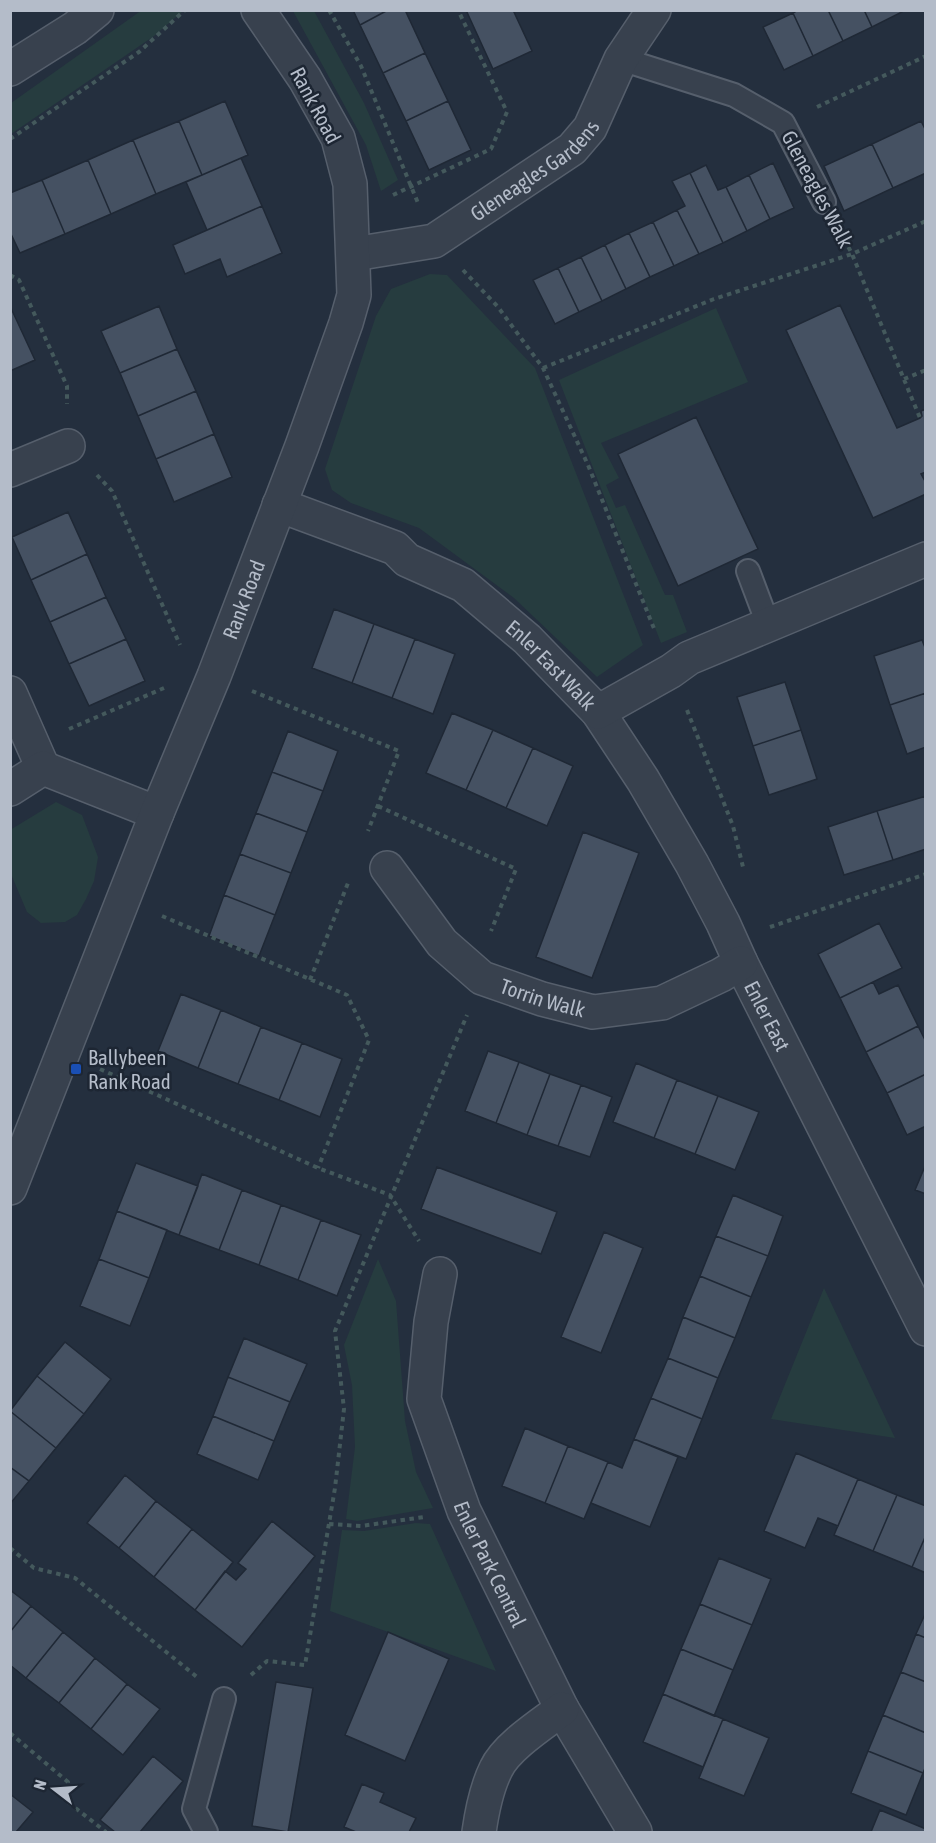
<svg xmlns="http://www.w3.org/2000/svg" width="936" height="1843" font-family="'Asap Condensed',sans-serif">
<style>
.green{fill:#263c3f}
.building{fill:#455162;stroke:#1f2835;stroke-width:1.5}
.lines{fill:none;stroke-linecap:round;stroke-linejoin:round}
.service-casing{stroke:#565f6c;stroke-width:26}
.minor-casing{stroke:#565f6c;stroke-width:36}
.path{stroke:#44595c;stroke-width:4;stroke-dasharray:4.5 4.5;stroke-linecap:butt}
.service{stroke:#38414e;stroke-width:22}
.minor{stroke:#38414e;stroke-width:33}
.transit-dot{fill:#1a4fb4;stroke:#1d2633;stroke-width:2}
.labels{text-anchor:middle;dominant-baseline:central;stroke-width:5;stroke-linejoin:round;paint-order:stroke}
.street-label{font-size:21px;fill:#b4bcc9;stroke:#1d2633}
.poi-label{font-size:21px;fill:#b4bcc9;stroke:#1d2633;text-anchor:start}
</style>
<rect width="100%" height="100%" fill="#242f3e"/>
<!-- green -->
<path class="green" d="M142 10 183 11 154 36 11 134V103Z
M293 11H314L364 103 398 180 381 191 366 145Z
M430 274 447 275 535 368 643 645 597 677 514 598 419 528 351 503 332 490 325 469 376 316 391 289Z
M716 308 748 382 601 443 619 478 606 485 616 508 625 505 665 595H673L687 632 661 643 559 380Z
M56 802 82 815 98 857 94 881 86 899 77 915 65 922 41 923 27 912 11 874 10 830Z
M378 1259 396 1301 405 1421 416 1472 433 1508 357 1521 346 1519 355 1447 352 1385 344 1345Z
M824 1288 895 1438 771 1419Z
M416 1523 430 1524 496 1671 330 1611 342 1530 364 1531Z"/>
<!-- building -->
<path class="building" d="M353 10H388L360 25Z
M388 10H405L425 53 383 73 360 25Z
M466 10H513L532 51 493 69Z
M798 10H828L843 41 813 56 793 13Z
M828 10H864L872 27 843 41Z
M864 10H901L902 12 872 27Z
M793 13 813 56 784 70 763 27Z
M425 53 448 101 406 121 383 73Z
M225 101 248 155 202 175 179 121Z
M448 101 471 150 429 170 406 121Z
M179 121 202 175 156 194 133 140Z
M921 121 926 131V173L893 188 872 144Z
M133 140 156 194 111 214 88 160Z
M872 144 893 188 844 211 824 166Z
M241 158 262 206 207 230 186 182Z
M88 160 111 214 65 234 42 180Z
M773 163 794 208 770 219 749 175Z
M706 165 718 190 726 187 747 231 723 243 690 173Z
M690 173 723 243 699 254 677 210 685 206 672 181Z
M749 175 770 219 747 231 726 187Z
M42 180 65 234 20 253 10 232V193Z
M262 206 282 253 227 277 220 259 185 274 173 245Z
M677 210 699 254 674 266 653 222Z
M653 222 674 266 650 277 629 233Z
M629 233 650 277 626 289 605 245Z
M605 245 626 289 602 301 581 257Z
M581 257 602 301 579 312 558 268Z
M558 268 579 312 555 324 533 280Z
M840 305 897 428 920 418 922 416 921 411 926 409V472L921 474 926 483V494L873 518 786 330Z
M10 306 35 360 10 371Z
M159 306 177 349 120 373 101 331Z
M177 349 196 391 138 416 120 373Z
M196 391 214 434 156 459 138 416Z
M696 417 758 549 678 586 618 454Z
M214 434 232 477 174 502 156 459Z
M68 512 87 554 31 580 12 537Z
M87 554 106 597 50 622 31 580Z
M106 597 126 639 69 664 50 622Z
M334 609 374 624 352 683 312 668Z
M374 624 415 639 392 698 352 683Z
M126 639 145 681 89 706 69 664Z
M415 639 455 654 433 714 392 698Z
M922 640 926 650V693L890 705 874 656Z
M785 682 801 730 753 746 737 697Z
M926 693V747L907 754 890 705Z
M452 713 493 730 466 790 426 773Z
M493 730 533 748 506 808 466 790Z
M801 730 817 779 769 795 753 746Z
M288 731 338 751 323 791 272 772Z
M533 748 573 766 547 826 506 808Z
M272 772 323 791 307 832 256 813Z
M926 796V849L893 860 877 811Z
M877 811 893 860 844 875 828 827Z
M256 813 307 832 291 873 240 854Z
M583 832 639 853 592 978 536 957Z
M240 854 291 873 275 915 224 895Z
M224 895 275 915 259 956 209 936Z
M879 923 902 968 840 998 818 954Z
M873 982 879 994 898 985 918 1026 866 1052 840 998Z
M181 994 221 1010 198 1068 158 1051Z
M221 1010 261 1027 238 1084 198 1068Z
M918 1026 926 1042V1074L887 1093 866 1052Z
M261 1027 302 1043 279 1100 238 1084Z
M302 1043 342 1059 320 1117 279 1100Z
M488 1051 519 1062 496 1123 465 1111Z
M519 1062 550 1074 527 1135 496 1123Z
M636 1063 677 1080 654 1138 613 1122Z
M550 1074 581 1085 558 1146 527 1135Z
M926 1074V1126L907 1135 887 1093Z
M677 1080 718 1096 695 1154 654 1138Z
M581 1085 612 1097 590 1157 558 1146Z
M718 1096 759 1112 735 1170 695 1154Z
M136 1163 198 1186 179 1235 117 1211Z
M926 1164V1194L915 1190Z
M437 1167 557 1212 541 1254 421 1209Z
M202 1174 242 1190 219 1250 179 1235Z
M242 1190 281 1205 259 1265 219 1250Z
M733 1195 783 1216 768 1256 716 1236Z
M281 1205 321 1220 298 1280 259 1265Z
M117 1211 167 1230 149 1278 99 1259Z
M321 1220 361 1235 337 1296 298 1280Z
M604 1232 643 1248 601 1353 561 1337Z
M716 1236 768 1256 751 1297 700 1276Z
M99 1259 149 1278 130 1326 80 1306Z
M700 1276 751 1297 735 1338 683 1317Z
M683 1317 735 1338 718 1378 668 1358Z
M244 1338 307 1364 290 1402 228 1377Z
M65 1342 111 1379 84 1414 37 1376Z
M668 1358 718 1378 702 1419 651 1398Z
M37 1376 84 1414 56 1448 10 1411Z
M228 1377 290 1402 274 1441 213 1416Z
M651 1398 702 1419 686 1459 634 1439Z
M10 1411 56 1448 29 1481 10 1467Z
M213 1416 274 1441 258 1480 197 1454Z
M525 1428 568 1446 545 1503 502 1486Z
M634 1439 678 1457 650 1527 591 1503 608 1462 622 1468Z
M568 1446 608 1462 584 1519 545 1503Z
M796 1453 858 1479 838 1526 818 1518 805 1548 764 1531Z
M10 1467 29 1481 10 1504Z
M125 1475 156 1501 119 1548 87 1523Z
M858 1479 897 1495 873 1551 834 1535Z
M897 1495 926 1506V1535L912 1567 873 1551Z
M156 1501 192 1529 154 1577 119 1548Z
M272 1521 315 1556 242 1647 195 1610 225 1571 236 1580 246 1569 238 1563Z
M192 1529 233 1562 195 1610 154 1577Z
M926 1535V1573L912 1567Z
M719 1558 771 1579 752 1625 700 1604Z
M10 1590 31 1606 10 1632Z
M700 1604 752 1625 733 1670 681 1649Z
M31 1606 63 1632 26 1678 10 1665V1632Z
M926 1612V1638L916 1634Z
M63 1632 95 1658 59 1703 26 1678Z
M388 1632 449 1659 405 1761 345 1735Z
M916 1634 926 1638V1682L901 1672Z
M681 1649 733 1670 714 1716 663 1694Z
M95 1658 127 1684 91 1729 59 1703Z
M901 1672 926 1682V1733L883 1715Z
M276 1682 313 1688 288 1832 252 1826Z
M127 1684 160 1709 123 1755 91 1729Z
M663 1694 723 1719 703 1767 643 1742Z
M883 1715 926 1733V1766L923 1773 868 1751Z
M723 1719 769 1738 744 1796 699 1778Z
M868 1751 923 1773 906 1815 851 1793Z
M153 1756 183 1781 140 1832H115L100 1820Z
M362 1784 384 1793 380 1802 416 1818 409 1832H356L344 1827Z
M10 1794 33 1812 16 1832H10Z
M880 1810 926 1829V1832H871Z"/>
<g class="lines">
<defs>
<path id="service" d="M621 59 734 95 783 123 824 202
M748 571 768 624
M206 1832 194 1809 224 1699"/>
<g id="minor">
<path d="M10 69 75 28 97 10"/>
<path id="s1" d="M354 254 434 241 572 149 590 128 621 59 654 10"/>
<path d="M10 470 68 446"/>
<path id="s2" d="M279 505 395 548 407 560 463 585 527 639 598 712 643 780 692 864 723 923 741 963 926 1329"/>
<path d="M10 693 43 768"/>
<path d="M598 712 671 671 689 658 926 559"/>
<path d="M10 789 43 768 157 813"/>
<path id="s3" d="M387 868 442 943 482 978 542 999 593 1012 662 1003 721 975 741 963"/>
<path id="s4" d="M10 1188 157 813 214 676 302 446 346 323 354 295 350 184 338 138 305 79 258 10"/>
<path id="s5" d="M440 1274 431 1322 424 1399 464 1511 562 1709 635 1832"/>
<path d="M479 1832C482 1811 486 1789 496 1769 506 1747 542 1724 562 1709"/>
</g>
</defs>
<!-- service casing -->
<use href="#service" class="service-casing"/>
<!-- minor casing -->
<use href="#minor" class="minor-casing"/>
<!-- path -->
<path class="path" d="M329 10 361 66 418 203
M817 107 926 56
M10 139 139 52 185 10
M393 195 491 149 507 112 458 10
M840 231 852 254 920 418
M463 270 498 307 543 368 588 465 655 631
M10 275 19 280 67 386V404
M543 368 714 299 852 254 926 221
M904 379 926 370
M97 475 112 491 180 645
M252 691 399 751 368 831
M687 710 733 826 743 867
M69 729 164 688
M378 806 516 869 491 931
M162 916 347 995 369 1040 318 1168
M770 927 926 874
M310 980 348 883
M100 1069 318 1168 390 1195 419 1241
M329 1524 361 1526 424 1517
M10 1548 34 1568 75 1578 197 1677
M251 1675 267 1661 305 1665 335 1488 344 1409 335 1331 467 1015
M10 1733 68 1782 64 1799 106 1832"/>
<!-- service -->
<use href="#service" class="service"/>
<!-- minor -->
<use href="#minor" class="minor"/>
</g>
<!-- markers -->
<rect class="transit-dot" x="70" y="1063" width="12" height="12" rx="3"/>
<g class="labels">
<!-- street labels -->
<g class="street-label">
<text transform="translate(316 105) rotate(62)">Rank Road</text>
<text stroke="none"><textPath href="#s1" startOffset="204">Gleneagles Gardens</textPath></text>
<text transform="translate(818 189) rotate(62)">Gleneagles Walk</text>
<text stroke="none"><textPath href="#s4" startOffset="633">Rank Road</textPath></text>
<text stroke="none"><textPath href="#s2" startOffset="321">Enler East Walk</textPath></text>
<text stroke="none"><textPath href="#s3" startOffset="210">Torrin Walk</textPath></text>
<text stroke="none"><textPath href="#s2" startOffset="736">Enler East</textPath></text>
<text stroke="none"><textPath href="#s5" startOffset="304">Enler Park Central</textPath></text>
</g>
<!-- poi labels -->
<g class="poi-label">
<text x="88" y="1057">Ballybeen<tspan x="88" dy="24">Rank Road</tspan></text>
</g>
</g>
<!-- border -->
<rect width="936" height="1843" fill="none" stroke="#b4bcc9" stroke-width="24"/>
<!-- north arrow -->
<g transform="translate(54 1789) rotate(287)" stroke="#1d2633" stroke-width="4.5" paint-order="stroke">
<path d="M0-4.5L10 22L0 15L-10 22Z" fill="#b4bcc9"/>
<text y="-9" font-size="16" font-weight="bold" text-anchor="middle" fill="#b4bcc9">N</text>
</g>
</svg>
